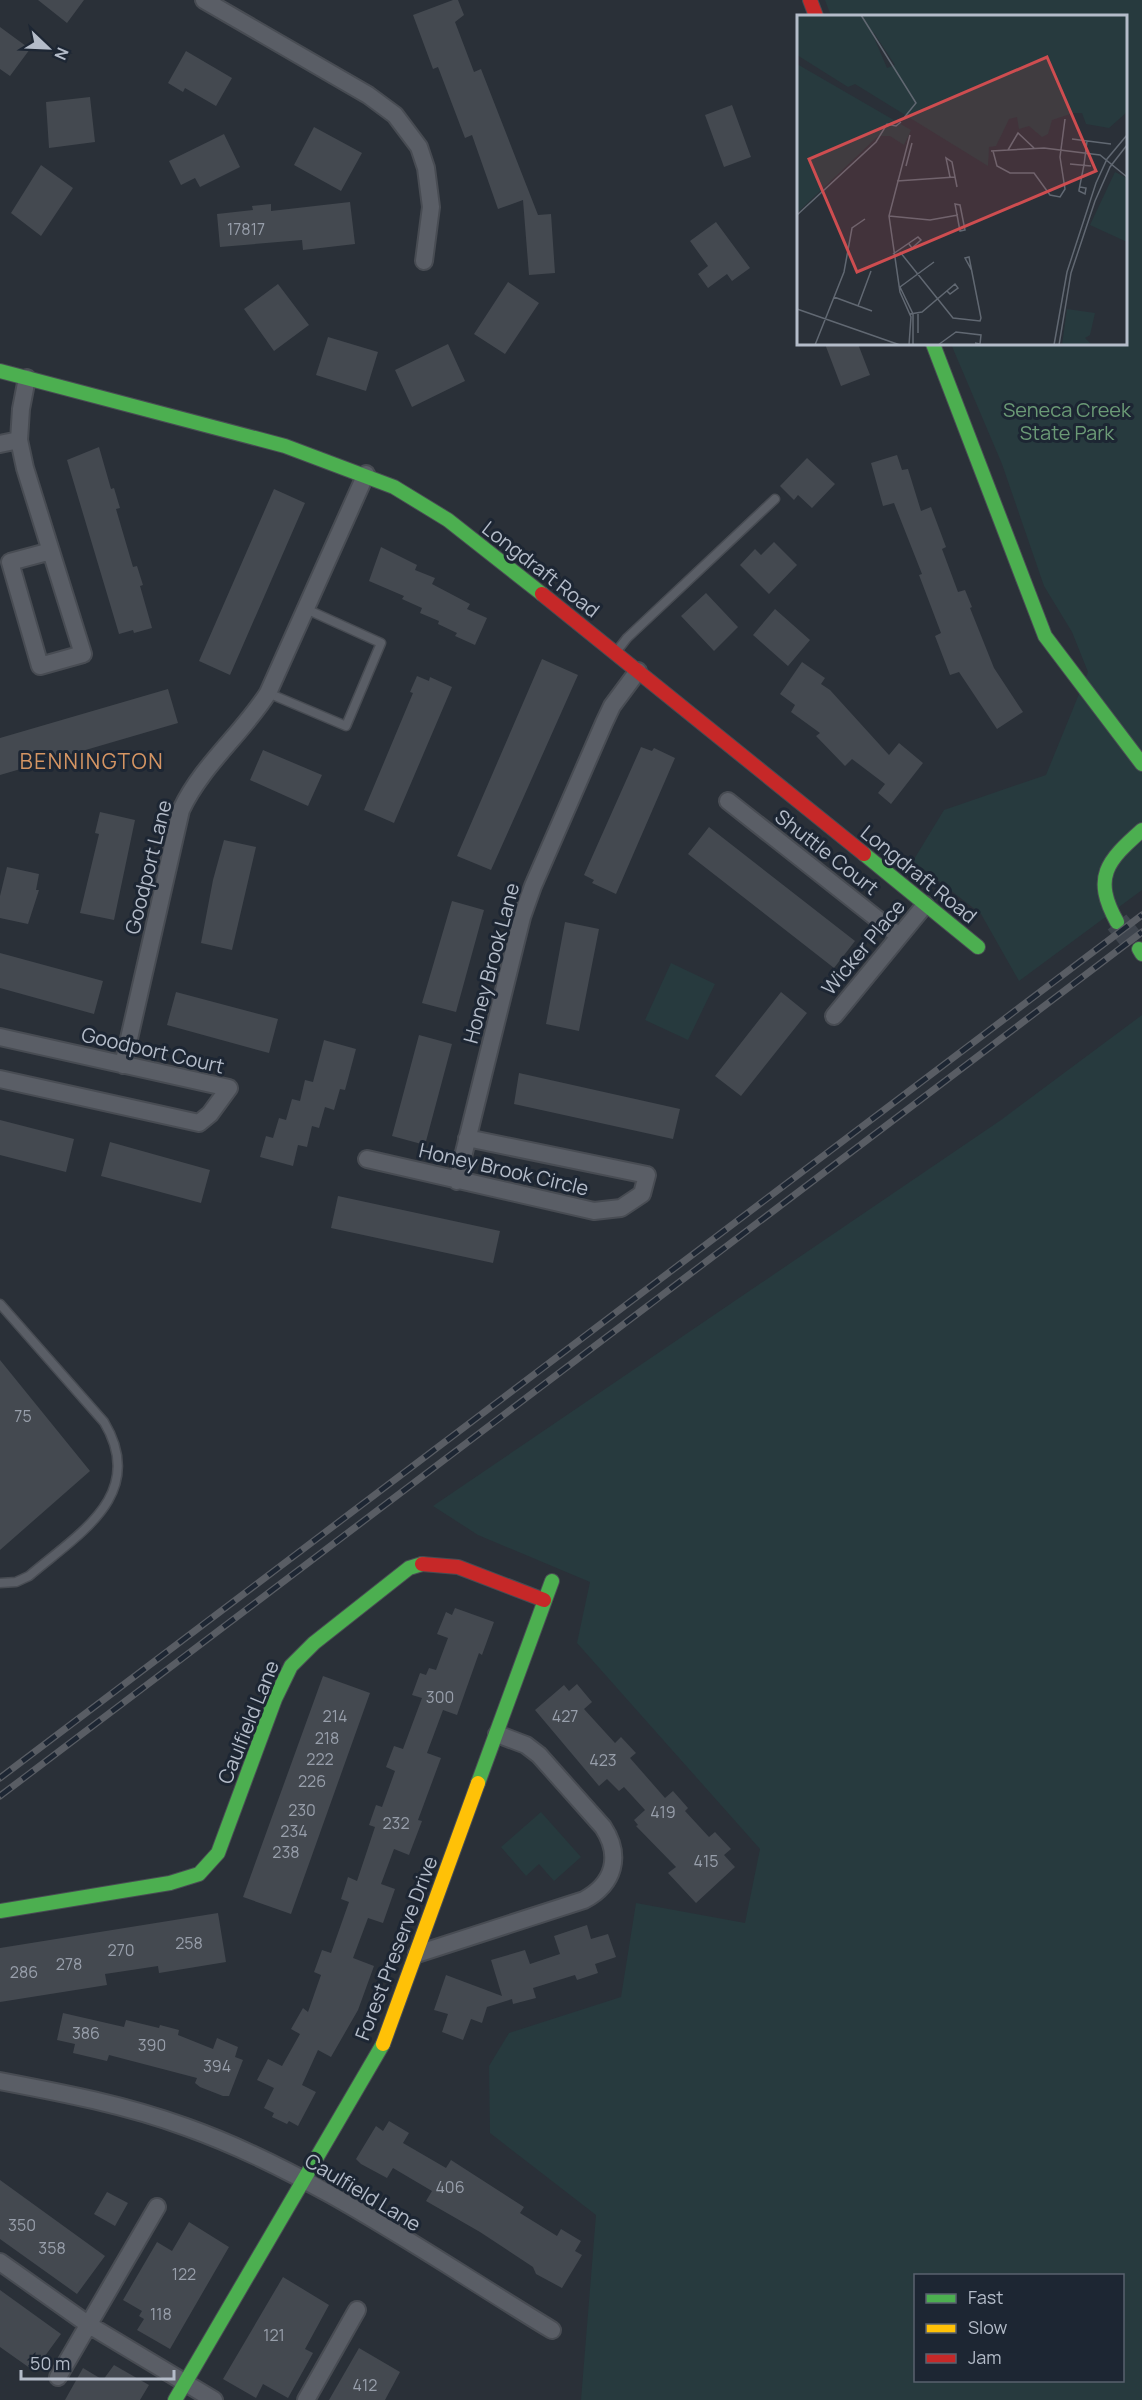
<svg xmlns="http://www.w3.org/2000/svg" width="1142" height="2400" font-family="Manrope,sans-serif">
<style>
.green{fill:#273a3e;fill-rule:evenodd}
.building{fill:#444950}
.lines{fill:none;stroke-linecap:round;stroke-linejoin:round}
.secondary-tunnel{stroke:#3f454e;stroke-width:24;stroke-dasharray:24 12;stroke-linecap:butt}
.lane-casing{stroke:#484c53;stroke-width:11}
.street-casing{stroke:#484c53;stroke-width:20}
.fast-casing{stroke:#484c53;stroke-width:16}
.slow-casing{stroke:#484c53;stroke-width:16}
.jam-casing{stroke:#484c53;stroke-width:16}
.lane{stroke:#5a5e66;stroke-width:8}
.street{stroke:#5a5e66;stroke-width:16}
.fast{stroke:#4caf50;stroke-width:14}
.slow{stroke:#ffc107;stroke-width:14}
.jam{stroke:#c62828;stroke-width:14}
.rail-casing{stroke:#595d64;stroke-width:7}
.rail{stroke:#1d2633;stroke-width:4.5;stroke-dasharray:14;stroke-linecap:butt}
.labels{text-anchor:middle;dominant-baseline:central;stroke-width:6;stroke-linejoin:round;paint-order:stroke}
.number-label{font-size:16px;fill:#989fab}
.park-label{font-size:20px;fill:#6b9a76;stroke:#1d2633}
.street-label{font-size:20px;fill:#b4bcc9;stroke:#1d2633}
.neighbourhood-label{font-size:21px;letter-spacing:1.5px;fill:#d59563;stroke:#1d2633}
.inset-road{fill:none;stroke:#616872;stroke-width:1.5}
.view{fill:#ce4d50;fill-opacity:0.15;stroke:#ce4d50;stroke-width:3}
.inset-edge{fill:none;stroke:#b4bcc9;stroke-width:3}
</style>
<rect width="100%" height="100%" fill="#2a3038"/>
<!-- green -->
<path class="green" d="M825 0H1142V890L1019 981 981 914 913 861 944 810 1046 775 1088 672 1072 632 1044 586 1002 464 951 344H1126V16H831Z
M671 963 715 984 688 1040 645 1020Z
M1142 1015V2400H581L596 2215 490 2133 489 2066 509 2033 621 1997 636 1903 745 1923 760 1849 577 1643 590 1582 478 1535 433 1506 1001 1120ZM916 2276H1122V2380H916Z
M541 1812 581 1857 554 1881 539 1864 526 1876 501 1847Z"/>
<!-- building -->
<path class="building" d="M38 0H84L67 23Z
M453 0H458L464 15 455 22 474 72 481 69 538 215 551 214 555 273 529 275 523 200 498 209 472 135 465 138 438 67 433 69 413 15Z
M0 27 30 49 10 76 0 69Z
M186 51 232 78 216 106 185 88 183 92 168 83Z
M90 97 95 142 49 148 46 102Z
M732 105 751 157 724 167 705 115Z
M314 127 362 153 341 191 294 165Z
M224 134 240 167 200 187 195 178 181 185 169 161Z
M41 165 73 188 41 236 11 213Z
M350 202 355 244 303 250 302 240 220 247 217 214 253 210 252 206 271 204V211Z
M716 222 750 268 732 281 727 274 708 288 698 274 708 266 690 241Z
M508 282 539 303 505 354 474 334Z
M278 284 309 325 274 351 244 309Z
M328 337 378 352 366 391 316 375Z
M448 344 465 381 412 407 395 370Z
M825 344H858L870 375 841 386Z
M99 447 111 489 114 488 120 508 116 509 133 567 137 566 143 585 140 586 152 628 134 633 133 630 119 634 67 460Z
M897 455 902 470 908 469 921 511 931 507 946 547 942 549 958 592 965 590 972 607 970 608 994 668 1023 712 997 729 959 672 950 675 935 636 941 633 919 575 922 574 894 503 883 506 871 463Z
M807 458 835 484 812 508 798 495 794 500 780 486Z
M274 489 305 503 230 675 199 661Z
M774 542 797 565 769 594 740 565 755 549 761 555Z
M381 547 417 565 415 570 435 578 432 584 470 604 467 609 487 618 475 645 455 636 457 633 438 624 439 621 420 613 422 608 402 599 404 596 369 581Z
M706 593 738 627 714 651 681 616Z
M775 609 810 640 788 666 753 635Z
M542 659 578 675 491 870 457 856Z
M802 662 825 678 821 684 830 690 889 755 899 743 923 763 891 804 878 793 885 784 852 759 845 766 816 736 820 733 791 712 795 705 780 694Z
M417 676 429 681 430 677 452 687 394 823 364 810 413 693 410 692Z
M168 689 178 723 0 775V738Z
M641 747 652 751 654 748 675 758 616 894 592 883 594 880 584 875Z
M263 750 322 775 308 806 250 780Z
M100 812 135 820 114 920 80 913 99 834 95 833Z
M709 827 855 941 834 968 688 854Z
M224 840 256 847 232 950 201 943 213 880Z
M7 867 39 874 36 890H39L28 924 0 918V896Z
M452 901 484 910 456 1012 422 1003Z
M565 922 599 929 579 1031 546 1024Z
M0 953 103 981 94 1014 0 988Z
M176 992 278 1019 269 1053 167 1025Z
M781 992 807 1013 741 1096 715 1076Z
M419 1035 452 1044 425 1145 392 1136Z
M324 1040 356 1049 345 1090 340 1089 334 1110 325 1107 319 1128 312 1126 307 1147 298 1145 293 1166 260 1157 266 1136 273 1138 279 1118 286 1120 292 1099 300 1101 305 1080 313 1082Z
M519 1073 680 1109 673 1139 514 1104Z
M0 1120 74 1139 66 1172 0 1155Z
M110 1142 210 1170 201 1203 101 1176Z
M338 1196 500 1231 493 1263 331 1228Z
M0 1360 90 1471 0 1550Z
M455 1608 494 1622 482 1655 479 1653 457 1715 443 1710 427 1753 441 1758 418 1820 422 1821 409 1855 394 1849 381 1884 395 1889 383 1923 368 1918 353 1958 374 1966 358 2010 331 2057 318 2050 302 2085 316 2092 298 2126 289 2121 287 2124 272 2117 274 2113 264 2108 274 2088 257 2080 268 2059 282 2066 300 2034 291 2029 303 2008 308 2012 321 1975 314 1972 322 1950 331 1953 349 1902 341 1899 348 1877 357 1881 375 1827 369 1825 376 1805 382 1807 395 1771 386 1767 394 1746 403 1749 422 1698 412 1695 420 1673 426 1675 429 1668 436 1670 448 1638 437 1634 446 1612 452 1615Z
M323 1676 370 1693 291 1914 243 1897Z
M577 1684 592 1702 584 1709 615 1743 621 1737 636 1753 630 1758 665 1798 673 1791 688 1808 685 1811 709 1837 715 1832 731 1849 724 1855 735 1867 696 1903 668 1873 676 1867 636 1826 638 1825 634 1820 645 1810 624 1787 619 1791 607 1779 599 1786 535 1710 564 1685 569 1691Z
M218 1913 226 1962 159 1973 158 1966 105 1974 107 1985 0 2002V1948Z
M587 1925 591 1939 608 1934 616 1957 595 1964 598 1973 577 1980 575 1975 533 1988 536 1998 513 2004 512 1999 487 2007 482 2023 471 2019 463 2040 442 2032 448 2014 434 2010 446 1975 502 1996 491 1960 525 1950 530 1964 560 1954 554 1936Z
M63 2013 124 2027 126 2020 159 2028 160 2025 179 2030 178 2035 213 2049 217 2038 238 2047 235 2057 243 2060 229 2096H223L200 2087 195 2083 197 2078 109 2055 107 2061 73 2053 75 2044 57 2040Z
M389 2121 409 2133 403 2143 446 2168 451 2160 524 2207 520 2213 557 2236 561 2229 581 2241 575 2251 582 2255 562 2288 536 2274 533 2267 480 2232 426 2201 432 2191 393 2168 387 2178 361 2164 356 2159 376 2126 383 2131Z
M0 2180 105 2256 77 2294 0 2239Z
M107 2192 128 2203 115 2226 94 2214Z
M189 2222 229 2247 170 2349 137 2330 144 2319 139 2316 142 2311 123 2300 157 2242 172 2251Z
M283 2277 329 2305 305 2349 313 2353 288 2398 263 2384 256 2398 223 2379Z
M0 2290 61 2334 34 2371 0 2347Z
M359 2348 400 2372 385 2400H329Z
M114 2365 149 2385 140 2400H65L83 2368 103 2380Z"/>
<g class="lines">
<!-- secondary-tunnel -->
<path class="secondary-tunnel" d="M1117 922 1139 949"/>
<defs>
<path id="lane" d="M616 652 627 638 775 499
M268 693 346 726 381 643 306 609
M0 1304 104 1422C148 1495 78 1534 29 1576L16 1582 0 1583"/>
<path id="street" d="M204 0 368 95 395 115 419 147 426 168 431 207 424 261
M27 378 21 409 19 440 25 468 83 654 40 666 10 562 51 551
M0 444 19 440
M728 801 899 936
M834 1016 925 905
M0 1037 229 1088 210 1114 199 1123 0 1079
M123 1065 181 810C202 765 242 734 268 693L366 474
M367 1159 594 1211 621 1208 642 1194 647 1175 467 1138
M457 1181 522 917 533 886 604 723 612 706 638 671
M417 1954 584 1900C614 1884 622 1856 603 1827L539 1755 526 1745 497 1734
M0 2081C63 2093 126 2105 186 2127 313 2172 436 2260 552 2330
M0 2262 89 2325 214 2400
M58 2377 157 2207
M306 2400 357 2310"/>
<path id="fast" d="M933 344 1045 636 1142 764
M0 371 285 446 394 487 448 520 542 594
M864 854 978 947
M1117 922C1092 877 1107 861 1142 830
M1139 949 1142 954
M478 1783 552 1581
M0 1911 170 1883 199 1874 218 1853 275 1699 291 1666 314 1643 409 1568 422 1564
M175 2400 383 2044"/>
<path id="slow" d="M383 2044 478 1783"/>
<path id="jam" d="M810 0 816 16
M542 594 864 854
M422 1564 458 1567 544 1600"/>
</defs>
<!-- lane casing -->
<use href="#lane" class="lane-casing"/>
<!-- street casing -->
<use href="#street" class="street-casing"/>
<!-- fast casing -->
<use href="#fast" class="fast-casing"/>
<!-- slow casing -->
<use href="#slow" class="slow-casing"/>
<!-- jam casing -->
<use href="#jam" class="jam-casing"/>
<!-- lane -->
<use href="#lane" class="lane"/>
<!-- street -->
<use href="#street" class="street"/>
<!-- fast -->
<use href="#fast" class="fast"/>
<!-- slow -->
<use href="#slow" class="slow"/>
<!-- jam -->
<use href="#jam" class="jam"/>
<defs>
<path id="rail" d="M0 1778 1142 915
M0 1796 1142 932"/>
</defs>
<!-- rail casing -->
<use href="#rail" class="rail-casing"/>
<!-- rail -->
<use href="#rail" class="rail"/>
</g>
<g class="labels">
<!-- number labels -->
<g class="number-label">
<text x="246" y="229">17817</text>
<text x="23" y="1416">75</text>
<text x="440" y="1697">300</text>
<text x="335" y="1716">214</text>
<text x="565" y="1716">427</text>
<text x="327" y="1738">218</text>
<text x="320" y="1759">222</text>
<text x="603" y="1760">423</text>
<text x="312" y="1781">226</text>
<text x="302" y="1810">230</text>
<text x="663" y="1812">419</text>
<text x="396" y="1823">232</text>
<text x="294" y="1831">234</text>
<text x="286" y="1852">238</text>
<text x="706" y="1861">415</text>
<text x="189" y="1943">258</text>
<text x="121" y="1950">270</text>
<text x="69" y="1964">278</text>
<text x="24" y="1972">286</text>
<text x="86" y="2033">386</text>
<text x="152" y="2045">390</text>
<text x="217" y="2066">394</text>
<text x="450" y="2187">406</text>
<text x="22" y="2225">350</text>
<text x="52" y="2248">358</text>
<text x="184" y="2274">122</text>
<text x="161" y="2314">118</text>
<text x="274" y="2335">121</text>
<text x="365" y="2385">412</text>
</g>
<!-- park labels -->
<g class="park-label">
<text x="1067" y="409">Seneca Creek<tspan x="1067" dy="23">State Park</tspan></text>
</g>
<!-- street labels -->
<g class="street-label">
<text transform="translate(541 569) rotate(38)">Longdraft Road</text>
<text transform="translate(827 852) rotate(38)">Shuttle Court</text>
<text transform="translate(148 867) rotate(-76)">Goodport Lane</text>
<text transform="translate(919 874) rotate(39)">Longdraft Road</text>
<text transform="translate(863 947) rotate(-50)">Wicker Place</text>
<text transform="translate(491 963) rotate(-75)">Honey Brook Lane</text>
<text transform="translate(153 1050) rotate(13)">Goodport Court</text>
<text transform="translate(504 1169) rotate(13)">Honey Brook Circle</text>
<text transform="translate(248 1722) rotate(-68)">Caulfield Lane</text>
<text transform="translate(396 1948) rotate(-69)">Forest Preserve Drive</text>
<text transform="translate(363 2192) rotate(31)">Caulfield Lane</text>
</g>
<!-- neighbourhood labels -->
<g class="neighbourhood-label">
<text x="92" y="761">BENNINGTON</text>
</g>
</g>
<!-- overview -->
<g transform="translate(797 15)">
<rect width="330" height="330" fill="#2a3038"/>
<path d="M0 0H330V97L312 113 289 109 285 98H276L255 105 251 119 245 122 232 111 222 114 220 102 212 104 199 131 192 132 191 151 58 69 51 72 0 40ZM75 18H77L98 50 90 53ZM0 49 114 115 107 130 93 121H81L0 198ZM318 157 330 163V227L293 210ZM270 294 298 298 293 320 288 323 295 330H265Z" fill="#273a3e" fill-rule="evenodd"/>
<path class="inset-road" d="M64 0 119 88 106 104M275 124 314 129M211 135 221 118 237 133M194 136 247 133 303 140 330 162M196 136 200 151 213 158H237L253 180 263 182 268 174 263 142 268 104M273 149 294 151M109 151 115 128M153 162 149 143 155 147 160 172M100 166 158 162M283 172 289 173 288 179 282 176V175L287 150 290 126M158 189 163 190 168 215 163 216ZM0 200 79 127 90 109 99 111 104 107M92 201 133 205 161 200M103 237 156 303 183 306 184 303 172 242 168 243 175 256M96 239 121 222 124 225 115 233 112 229M103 272 116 299V330M103 272 137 247M37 282 75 296M61 291 74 256M0 294 103 330M113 299 125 297 158 269 161 273 153 279 150 276M121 318V299M18 330 47 257 55 213 68 204M112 330 114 302 103 277 92 201 113 120M141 330 159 317 184 320 183 329 178 328M257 330 270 257 299 168 310 144 330 120M262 330 274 258 298 186 313 152 330 130"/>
<path class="view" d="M250 42 299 156 60 257 12 144Z"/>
<rect width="330" height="330" class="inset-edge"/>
</g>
<!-- legend -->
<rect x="914" y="2274" width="210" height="108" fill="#1d2633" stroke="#59626f" stroke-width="1.5"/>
<rect x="926" y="2294" width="30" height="9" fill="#4caf50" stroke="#59626f" stroke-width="1.5"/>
<text x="968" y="2304" font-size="18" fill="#b4bcc9">Fast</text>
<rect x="926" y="2324" width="30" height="9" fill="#ffc107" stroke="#59626f" stroke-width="1.5"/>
<text x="968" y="2334" font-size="18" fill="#b4bcc9">Slow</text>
<rect x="926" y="2354" width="30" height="9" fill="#c62828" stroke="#59626f" stroke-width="1.5"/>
<text x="968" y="2364" font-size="18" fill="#b4bcc9">Jam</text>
<!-- north arrow -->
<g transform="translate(48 48) rotate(113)" stroke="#1d2633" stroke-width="4.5" paint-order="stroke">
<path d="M0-4.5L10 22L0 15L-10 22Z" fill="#b4bcc9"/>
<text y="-9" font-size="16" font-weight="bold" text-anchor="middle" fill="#b4bcc9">N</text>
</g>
<!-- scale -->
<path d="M21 2370v9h153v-9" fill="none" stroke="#b4bcc9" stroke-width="3"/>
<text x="30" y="2370" font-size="18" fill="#b4bcc9" stroke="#1d2633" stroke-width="4.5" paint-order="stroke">50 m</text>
</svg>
